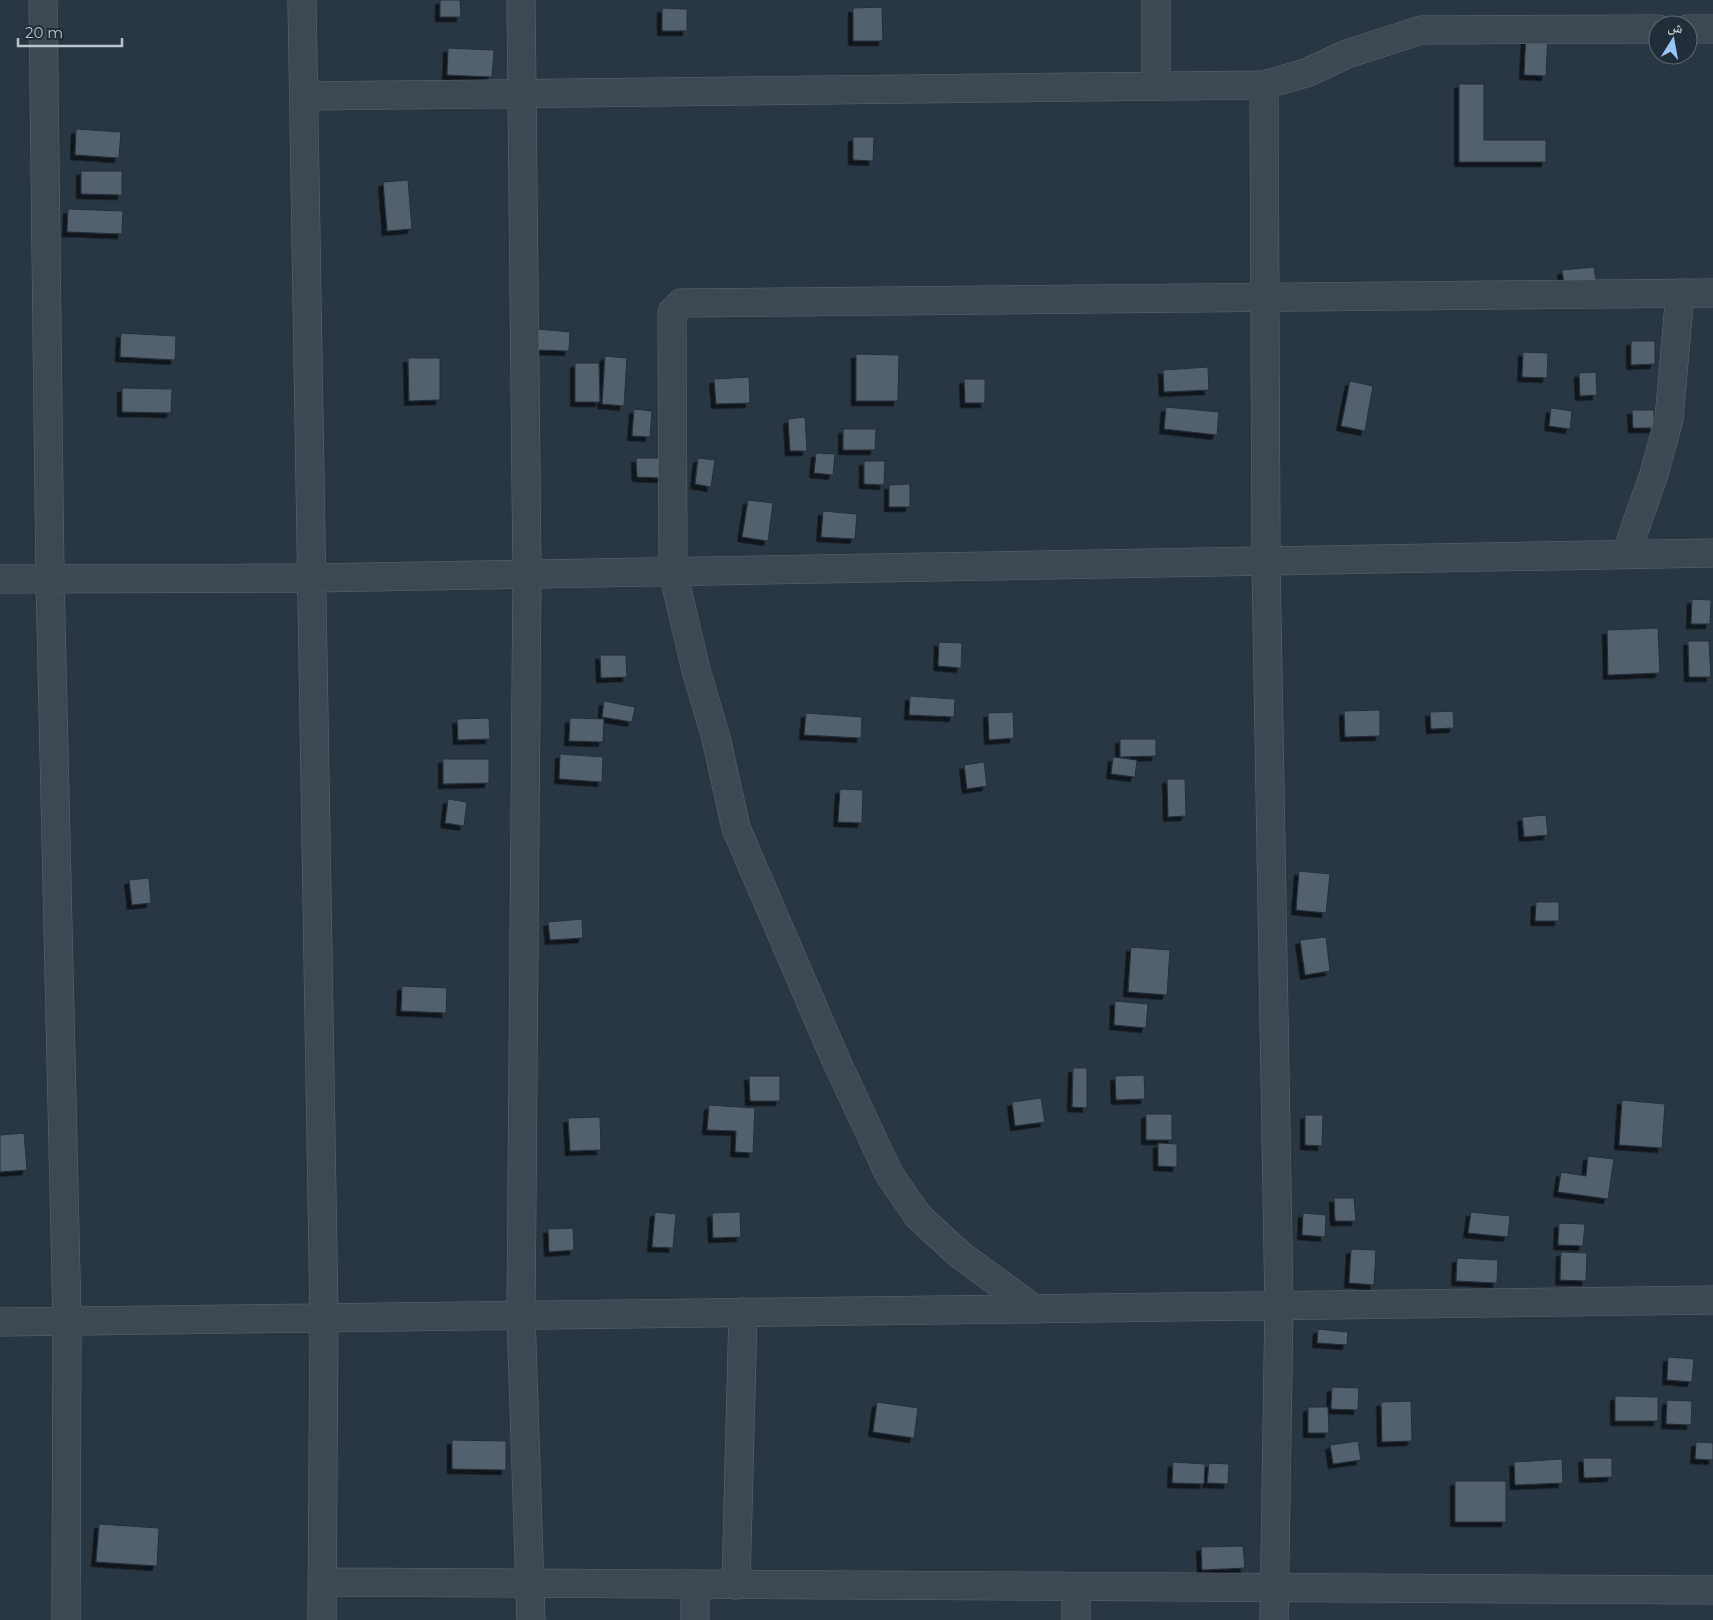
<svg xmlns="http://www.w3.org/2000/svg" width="1713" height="1620" font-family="Montserrat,'Noto Naskh Arabic',sans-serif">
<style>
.building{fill:#52606d;stroke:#232f3a;filter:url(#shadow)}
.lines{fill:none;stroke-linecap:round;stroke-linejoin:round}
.minor-casing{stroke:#5b6670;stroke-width:29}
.minor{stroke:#3d4852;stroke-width:28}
</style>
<defs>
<filter id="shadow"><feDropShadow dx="-4.5" dy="4.5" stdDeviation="0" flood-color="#0009"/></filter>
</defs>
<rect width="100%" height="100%" fill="#283743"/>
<!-- building -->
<path class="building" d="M440 0H460L461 17H440Z
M882 7 883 41H853V8Z
M662 8 687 9V31H662Z
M1526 33 1548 34 1546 76 1524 75Z
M448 48 494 50 492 77 447 75Z
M1459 84H1484V140H1546V162H1459Z
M76 129 121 132 119 158 75 155Z
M853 137H874L873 161 853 160Z
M81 171H122V195L81 194Z
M408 180 412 229 387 231 383 182Z
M68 209 123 211 122 234 67 232Z
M1594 267 1596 281 1564 285 1562 270Z
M538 329 570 332 569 351 537 350Z
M121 333 176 336 175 360 120 357Z
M1631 341H1655V364L1631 365Z
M1523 352 1548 353 1547 378 1522 377Z
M856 354 899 355 898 401H856Z
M605 356 627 358 624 406 602 404Z
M408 358H440V400L409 401Z
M575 363H599L600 402H575Z
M1208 367 1209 390 1164 392 1163 370Z
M1596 372 1597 395 1580 396 1579 373Z
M749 377 750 403 716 404 714 379Z
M964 379H985V403H965Z
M1350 381 1373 386 1365 431 1341 426Z
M122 388 172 389 171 413 122 412Z
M1166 407 1219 412 1217 435 1164 429Z
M1551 408 1572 411 1570 429 1549 426Z
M634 409 652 411 650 437 632 436Z
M1632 410H1654V428H1633Z
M805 417 807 451H790L788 419Z
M843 429H876L875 450H843Z
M816 453 835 454 833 475 814 473Z
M636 458H662V478L637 477Z
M698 458 715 460 711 487 695 484Z
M864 461H885L884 485 864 484Z
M910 484V507H889V485Z
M748 500 773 503 768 541 742 537Z
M823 511 857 514 855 539 821 537Z
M1692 599 1711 600 1710 624H1691Z
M1658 628 1660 673 1608 675 1607 630Z
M1688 641H1709L1711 677H1689Z
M939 642 962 643 961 668 938 666Z
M600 655H626L627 677 601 678Z
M910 696 955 699 954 717 909 715Z
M604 701 635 707 632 722 602 717Z
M1380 710V736L1345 737 1344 711Z
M1453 711 1454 728 1431 729 1430 712Z
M1013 712 1014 738 989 740 988 713Z
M806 713 862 717 861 738 804 735Z
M489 718 490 739 458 740 457 719Z
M570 718 604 719 603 742 569 741Z
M1120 739H1156V756L1120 757Z
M560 754 603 757 602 782 559 779Z
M1113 757 1137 760 1135 777 1111 774Z
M443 759H489V783L443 784Z
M984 762 987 786 967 789 964 765Z
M1167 779H1185L1186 816 1168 817Z
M840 789 863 790 862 823 838 822Z
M448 799 467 802 464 826 445 823Z
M1546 815 1548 835 1524 837 1522 817Z
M1299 871 1330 874 1326 913 1296 910Z
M149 878 151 903 132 905 129 880Z
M1536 902H1559V921H1535Z
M582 919 583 938 550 940 548 922Z
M1326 937 1330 971 1305 975 1300 940Z
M1131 947 1170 950 1167 995 1128 992Z
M402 986 447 988 446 1013 401 1011Z
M1115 1001 1148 1004 1146 1028 1114 1025Z
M1073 1068H1087V1108L1072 1107Z
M1144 1075 1145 1099 1116 1100 1115 1076Z
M749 1076H780V1101H750Z
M1041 1098 1045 1122 1015 1126 1012 1102Z
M1622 1100 1665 1104 1662 1148 1619 1145Z
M709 1105 755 1108 753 1153 735 1152 736 1131 707 1130Z
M1146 1114H1172V1140H1146Z
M1305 1115H1323L1322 1146 1305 1145Z
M600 1117 601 1150 570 1151 568 1118Z
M24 1133 27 1170 0 1172V1135Z
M1158 1143 1177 1144V1167L1158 1166Z
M1588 1156 1614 1159 1608 1199 1558 1192 1561 1172 1586 1176Z
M1334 1198H1354L1356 1221H1335Z
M655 1212 676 1214 673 1248 652 1247Z
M740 1212 741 1237 713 1238 712 1213Z
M1471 1212 1510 1216 1508 1237 1468 1233Z
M1303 1213 1326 1215 1325 1237 1302 1235Z
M1559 1223 1585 1224 1583 1246 1558 1245Z
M573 1228 574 1250 549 1252 548 1229Z
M1351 1249 1376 1250 1374 1285 1349 1283Z
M1561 1252 1587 1253 1586 1281 1560 1280Z
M1457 1258 1498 1260 1497 1283 1456 1281Z
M1318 1329 1348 1332 1347 1345 1317 1343Z
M1668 1357 1694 1359 1692 1382 1667 1380Z
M1332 1387 1359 1388 1358 1410 1331 1409Z
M1615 1396 1658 1397V1421H1615Z
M1667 1400 1692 1401 1691 1425 1666 1424Z
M1411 1401 1412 1441 1382 1442 1381 1402Z
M877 1402 918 1408 914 1438 873 1432Z
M1308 1407H1328L1329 1433H1308Z
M452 1440 506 1441V1470L452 1469Z
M1358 1441 1361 1460 1333 1464 1330 1445Z
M1696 1442 1713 1443V1460L1695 1459Z
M1583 1458H1612V1477L1584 1478Z
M1562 1459 1563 1483 1515 1485 1514 1462Z
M1173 1462 1205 1464 1204 1484 1172 1483Z
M1209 1463 1229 1464 1228 1484 1207 1483Z
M1455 1481H1506V1522H1455Z
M99 1524 159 1528 157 1566 96 1562Z
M1243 1546 1245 1568 1202 1570 1201 1547Z"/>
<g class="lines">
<defs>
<path id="minor" d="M43 0 50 578 67 1321 66 1620
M302 0 324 1317 322 1620
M521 0 527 573 521 1315 531 1620
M1688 29H1713
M1264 85 1266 561 1279 1305 1274 1620
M1156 86V0
M305 96 1264 85 1306 73 1347 54 1421 30 1658 29
M1626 554 1654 474 1669 419 1680 293
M0 579 313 578 1713 553
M1034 1309 959 1254 918 1216 889 1174 835 1058 736 828 716 738 696 670 673 572 672 312 681 303 1713 293
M0 1322 1713 1300
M323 1582 1713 1590
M736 1585 743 1312
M1076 1587V1620
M695 1620V1584"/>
</defs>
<!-- minor casing -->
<use href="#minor" class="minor-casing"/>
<!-- minor -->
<use href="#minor" class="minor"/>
</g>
<!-- north arrow -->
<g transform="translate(1673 40) rotate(11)"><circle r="24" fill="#212d38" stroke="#5e6973"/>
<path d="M0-4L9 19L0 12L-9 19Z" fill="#96c6f5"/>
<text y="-8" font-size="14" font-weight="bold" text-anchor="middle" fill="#bac3cc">ش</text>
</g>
<!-- scale -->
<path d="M18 38v8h104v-8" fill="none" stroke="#bac3cc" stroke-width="2.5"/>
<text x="25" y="38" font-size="15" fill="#bac3cc" stroke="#212d38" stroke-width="4" paint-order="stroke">20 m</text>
</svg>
